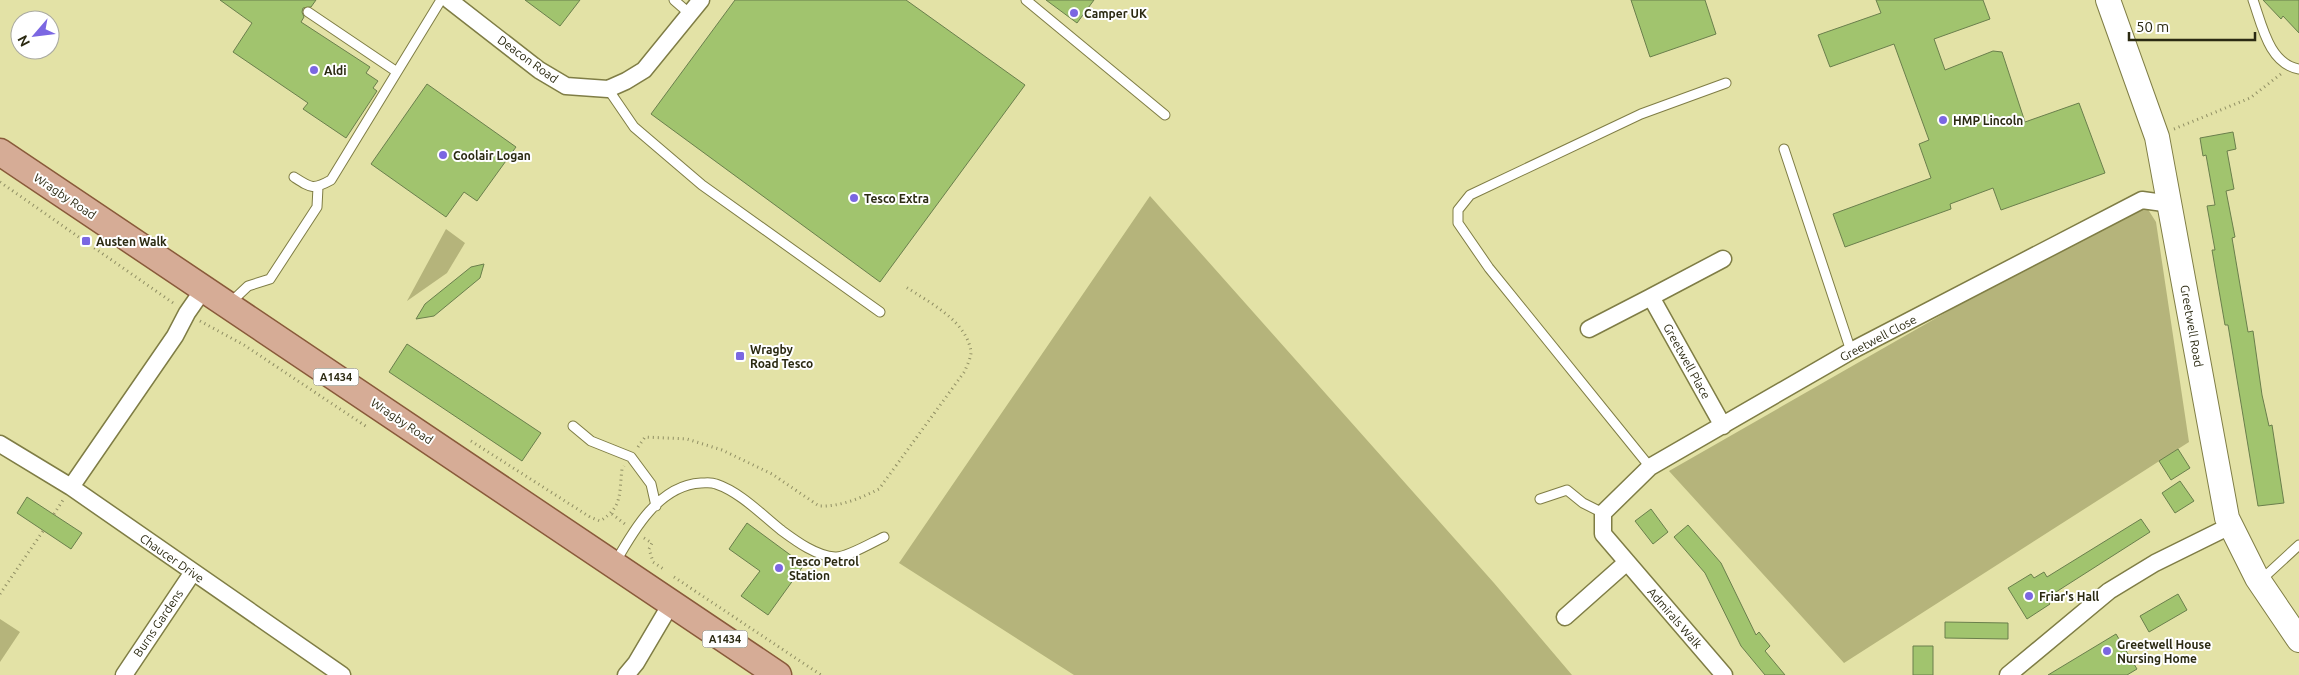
<svg xmlns="http://www.w3.org/2000/svg" width="2299" height="675" font-family="Ubuntu,sans-serif">
<style>
.green{fill:#b5b47b}
.building{fill:#a1c46e;stroke:#6a7f4c}
.lines{fill:none;stroke-linecap:round;stroke-linejoin:round}
.lane-casing{stroke:#7f7d45;stroke-width:11}
.street-casing{stroke:#7f7d45;stroke-width:19}
.secondary-casing{stroke:#7f7d45;stroke-width:26}
.primary-casing{stroke:#895a3a;stroke-width:29}
.path{stroke:#8f8e63;stroke-width:3;stroke-dasharray:1 4;stroke-linecap:butt}
.lane{stroke:#fff;stroke-width:9}
.street{stroke:#fff;stroke-width:16}
.secondary{stroke:#fff;stroke-width:24}
.primary{stroke:#d6ac96;stroke-width:26}
.poi-dot{fill:#7b67e2;stroke:#fff;stroke-width:2}
.labels{text-anchor:middle;dominant-baseline:central;stroke-width:4;stroke-linejoin:round;paint-order:stroke}
.shield{fill:#fff;stroke:#6b6a59;stroke-width:1}
.shield-label{font-size:11px;font-weight:bold;fill:#2b2a12}
.poi-label{font-size:12px;font-weight:bold;fill:#2b2a12;stroke:#fff;text-anchor:start}
.street-label{font-size:12px;fill:#2b2a12;stroke:#fff}
</style>
<rect width="100%" height="100%" fill="#e3e2a6"/>
<!-- green -->
<path class="green" d="M1150 196 1494 583 1572 675H1074L899 563Z
M2142 200 2156 222 2189 442 1844 663 1669 471Z
M446 229 465 243 447 273 407 301Z
M0 619 20 632 0 662Z"/>
<!-- building -->
<path class="building" d="M220 0H316L311 7 303 8 302 12 304 17 301 22 370 67 366 73 378 81 373 88 377 91 346 138 303 109 308 103 233 52 252 23Z
M525 0H580L560 26Z
M735 0H906L1025 85 880 282 651 114Z
M1046 0H1094L1077 23Z
M1631 0H1705L1716 34 1650 57Z
M1876 0H1983L1990 19 1934 39 1945 70 1993 51 2002 52 2025 122 2079 103 2105 173 2001 210 1993 188 1950 204 1951 209 1845 247 1833 214 1931 178 1919 144 1929 140 1894 44 1830 67 1818 35 1881 13Z
M2263 0H2299V33L2283 16 2281 19Z
M427 84 516 147 477 201 464 192 446 217 371 164Z
M2233 132 2236 149 2227 151 2234 189 2226 191 2235 237 2232 238 2248 332 2253 331 2262 395 2269 426 2272 425 2284 503 2258 506 2228 325H2225L2212 250H2215L2207 206 2215 205 2206 155 2203 156 2200 138Z
M484 264 480 278 434 316 416 319 425 304 471 267Z
M407 344 541 433 522 461 389 372Z
M2178 449 2190 468 2171 480 2159 461Z
M2180 481 2194 501 2175 513 2162 493Z
M27 497 82 533 71 549 17 513Z
M1651 509 1668 532 1653 544 1635 521Z
M2141 519 2150 532 2056 592 2058 594 2047 600 2050 604 2027 619 2008 588 2031 574 2034 578 2044 572 2047 577Z
M747 523 804 565 768 615 741 596 760 571 729 549Z
M1688 525 1721 563 1756 635 1759 632 1770 646 1765 651 1785 675H1765L1741 646 1705 573 1674 537Z
M2178 594 2187 610 2149 632 2140 616Z
M1945 622 2008 623V639L1945 638Z
M2116 634 2137 669 2127 675H2048Z
M1913 646H1933V675H1913Z"/>
<g class="lines">
<defs>
<path id="lane" d="M674 0 690 14
M1026 0 1165 115
M2253 0C2262 25 2269 64 2299 69
M308 12 397 72
M608 89 634 127 702 185 880 312
M1784 149 1851 351
M294 177C311 188 313 190 331 180L441 0
M229 304 248 286 270 279 317 207 318 187
M573 426 591 441 631 457 651 484 656 506
M1650 467 1489 268 1458 223V210L1470 195 1641 114 1726 83
M1540 499 1567 490 1583 503 1603 513
M615 563C633 531 659 485 701 483 706 483 711 482 716 484 740 492 761 514 781 530 796 541 816 556 835 557 846 558 873 542 884 537
M2261 580 2299 545"/>
<path id="street" d="M449 0 539 70 566 86 608 89 626 81 644 70 701 0
M1651 297 1723 259
M1589 329 1651 297 1723 426
M0 444 71 487 342 675
M71 487 175 336 187 313 203 290
M1565 617 1627 562
M124 675 193 572
M626 675 636 663 672 602
M1724 675 1603 534V513L1650 467 1851 351 2142 200 2171 204
M2008 675 2109 591 2155 563 2230 526"/>
<path id="secondary" d="M2108 0 2157 137 2227 518 2257 578 2299 640"/>
<path id="primary" d="M0 152C258 328 520 499 778 675"/>
</defs>
<!-- lane casing -->
<use href="#lane" class="lane-casing"/>
<!-- street casing -->
<use href="#street" class="street-casing"/>
<!-- secondary casing -->
<use href="#secondary" class="secondary-casing"/>
<!-- primary casing -->
<use href="#primary" class="primary-casing"/>
<!-- path -->
<path class="path" d="M2174 129 2250 98 2281 74
M0 182 176 305
M200 321 244 345 367 427
M471 441 590 517 600 521C623 507 619 493 622 469L624 466
M638 447 645 437 687 439 722 450 772 474 819 506C840 507 861 498 879 489L965 371C967 365 971 358 971 352 967 321 930 303 906 287
M54 514 63 500
M612 514 625 524
M644 538 652 543 649 549 653 562 665 570
M674 577 821 675
M0 594 43 531"/>
<!-- lane -->
<use href="#lane" class="lane"/>
<!-- street -->
<use href="#street" class="street"/>
<!-- secondary -->
<use href="#secondary" class="secondary"/>
<!-- primary -->
<use href="#primary" class="primary"/>
</g>
<!-- markers -->
<g class="poi-dot">
<circle cx="1074" cy="13" r="5"/>
<circle cx="314" cy="70" r="5"/>
<circle cx="1943" cy="120" r="5"/>
<circle cx="443" cy="155" r="5"/>
<circle cx="854" cy="198" r="5"/>
<rect x="81" y="236" width="10" height="10" rx="2.5"/>
<rect x="735" y="351" width="10" height="10" rx="2.5"/>
<circle cx="779" cy="568" r="5"/>
<circle cx="2029" cy="596" r="5"/>
<circle cx="2107" cy="651" r="5"/>
</g>
<g class="labels">
<!-- shield labels -->
<g class="shield">
<rect x="313.5" y="368.5" width="45" height="17" rx="4"/>
<rect x="702.5" y="630.5" width="45" height="17" rx="4"/>
</g>
<g class="shield-label">
<text x="336" y="377">A1434</text>
<text x="725" y="639">A1434</text>
</g>
<!-- poi labels -->
<g class="poi-label">
<text x="1084" y="13">Camper UK</text>
<text x="324" y="70">Aldi</text>
<text x="1953" y="120">HMP Lincoln</text>
<text x="453" y="155">Coolair Logan</text>
<text x="864" y="198">Tesco Extra</text>
<text x="96" y="241">Austen Walk</text>
<text x="750" y="349">Wragby<tspan x="750" dy="14">Road Tesco</tspan></text>
<text x="789" y="561">Tesco Petrol<tspan x="789" dy="14">Station</tspan></text>
<text x="2039" y="596">Friar's Hall</text>
<text x="2117" y="644">Greetwell House<tspan x="2117" dy="14">Nursing Home</tspan></text>
</g>
<!-- street labels -->
<g class="street-label">
<text transform="translate(528 59) rotate(36)">Deacon Road</text>
<text transform="translate(65 196) rotate(34)">Wragby Road</text>
<text transform="translate(2192 326) rotate(80)">Greetwell Road</text>
<text transform="translate(1878 338) rotate(-28)">Greetwell Close</text>
<text transform="translate(1687 361) rotate(61)">Greetwell Place</text>
<text transform="translate(402 421) rotate(34)">Wragby Road</text>
<text transform="translate(172 558) rotate(35)">Chaucer Drive</text>
<text transform="translate(1675 618) rotate(49)">Admirals Walk</text>
<text transform="translate(158 623) rotate(-56)">Burns Gardens</text>
</g>
</g>
<!-- north arrow -->
<g transform="translate(35 35) rotate(242)"><circle r="24" fill="#ffffff" stroke="#aaaaa0"/>
<path d="M0-4L9 19L0 12L-9 19Z" fill="#7b67e2"/>
<text y="-8" font-size="14" font-weight="bold" text-anchor="middle" fill="#2b2a12">N</text>
</g>
<!-- scale -->
<path d="M2129 32v8h126v-8" fill="none" stroke="#2b2a12" stroke-width="2.5"/>
<text x="2136" y="32" font-size="15" fill="#2b2a12" stroke="#ffffff" stroke-width="4" paint-order="stroke">50 m</text>
</svg>
